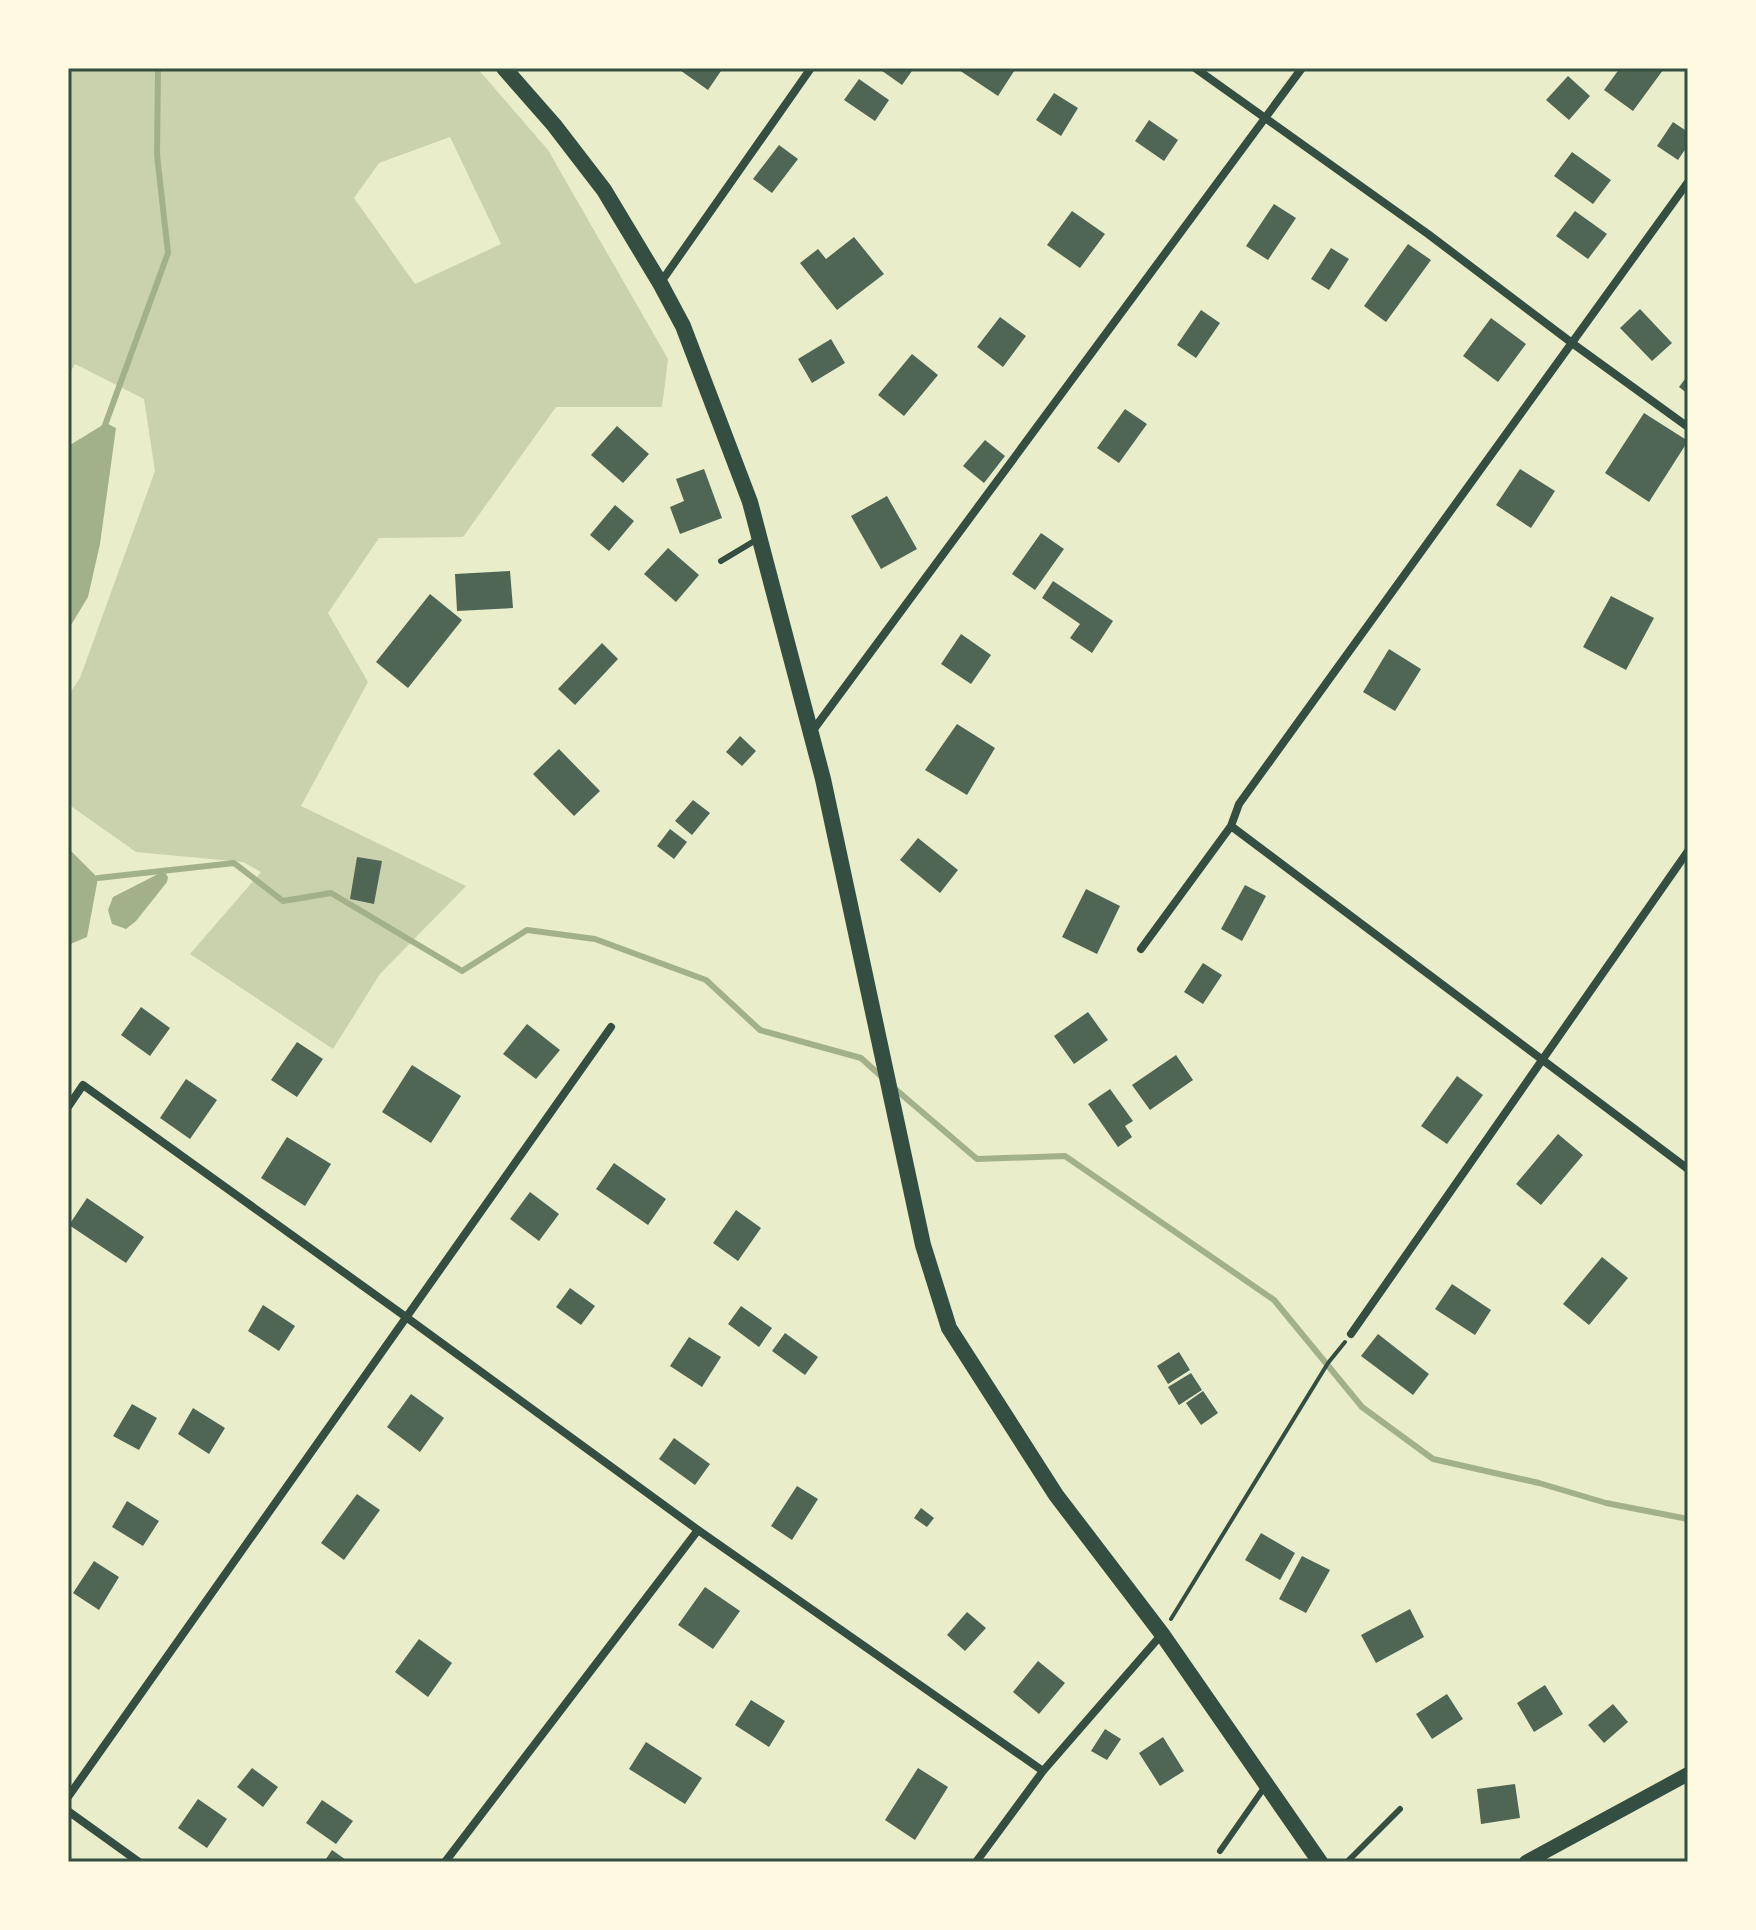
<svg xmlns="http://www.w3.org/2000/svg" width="1756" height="1930" font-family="Lato,sans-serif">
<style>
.green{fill:#cad2ad;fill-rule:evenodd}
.water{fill:#a3b18a}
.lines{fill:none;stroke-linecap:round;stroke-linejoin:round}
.stream{stroke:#a3b18a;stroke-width:6}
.building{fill:#4f6655}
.path{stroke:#344e41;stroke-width:4}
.service{stroke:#344e41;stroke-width:6}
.minor{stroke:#344e41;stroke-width:8}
.tertiary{stroke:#344e41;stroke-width:14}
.secondary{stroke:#344e41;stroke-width:16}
.neatline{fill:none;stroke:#344e41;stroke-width:3}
</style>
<rect width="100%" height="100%" fill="#e9edc9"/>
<!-- green -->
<path class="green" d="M72 68H477L548 150 668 359 662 407H556L463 537 379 538 328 613 368 682 301 806 466 886 380 974 333 1049 190 954 261 872 243 862 136 852 68 804V696L80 678 155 471 144 399 75 364 68 376V72ZM450 137 501 244 415 284 354 198 379 163Z"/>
<!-- water -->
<path class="water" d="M106 423 116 428 100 544 88 597 68 630V451L70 445Z
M68 848 98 878 87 937 68 945Z
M164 871 168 877 167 882 136 921 126 929 112 924 108 910 113 897Z"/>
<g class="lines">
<!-- stream -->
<path class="stream" d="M104 428 168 253 157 155 158 68
M98 878 234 863 283 901 331 893 462 971 527 930 595 939 706 980 760 1030 861 1058 883 1078
M894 1088 977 1159 1065 1156 1274 1300 1362 1407 1433 1459 1539 1483 1606 1503 1688 1519"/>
</g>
<!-- building -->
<path class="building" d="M677 68H723L708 90Z
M878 68H914L902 85Z
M956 68H1016L998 96Z
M1620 68H1661L1663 70 1633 111 1604 90Z
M1568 76 1590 96 1569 120 1546 100Z
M859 79 889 100 875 121 844 100Z
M1054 93 1078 108 1061 136 1036 120Z
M1149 120 1178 140 1164 161 1135 141Z
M1673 122 1688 132V145L1678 160 1657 146Z
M779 145 798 159 772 193 753 179Z
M1572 152 1611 180 1593 204 1554 176Z
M1274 204 1296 218 1268 260 1246 246Z
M1072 211 1105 234 1080 268 1047 245Z
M1575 211 1607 234 1588 259 1556 236Z
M854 237 884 274 837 310 800 263 818 249 826 259Z
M1408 244 1431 260 1386 322 1364 306Z
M1331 248 1349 259 1329 290 1311 279Z
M1640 309 1672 343 1652 361 1620 328Z
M1201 310 1220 323 1196 358 1177 345Z
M1000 317 1026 336 1003 367 977 347Z
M1491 318 1526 344 1498 382 1463 356Z
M831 339 845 363 812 383 798 359Z
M912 354 938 375 904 416 878 395Z
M1688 375V394L1679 387Z
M1125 409 1147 424 1119 463 1097 448Z
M1644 413 1688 441 1649 502 1605 473Z
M617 426 649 454 623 483 591 455Z
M985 440 1005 456 984 483 963 466Z
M704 469 722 518 680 534 670 507 684 501 676 479Z
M1520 469 1555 491 1531 528 1496 505Z
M887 496 917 549 881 569 851 516Z
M615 505 634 521 609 551 590 535Z
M1041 533 1064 549 1035 590 1012 574Z
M668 548 699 575 676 602 644 574Z
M510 571 513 608 457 611 455 574Z
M1053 581 1113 621 1092 653 1070 638 1080 624 1042 598Z
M430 594 462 620 408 688 376 662Z
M1611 596 1654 618 1626 670 1583 647Z
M961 634 991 655 971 684 941 664Z
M602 643 618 659 575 705 558 689Z
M1389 649 1421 669 1395 711 1363 692Z
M957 724 995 748 967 795 925 770Z
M740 736 756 751 742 766 726 752Z
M559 749 600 791 574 816 533 774Z
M693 800 710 813 692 835 675 821Z
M670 829 687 842 674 859 657 846Z
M918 838 958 870 940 893 900 860Z
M357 857 382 861 374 904 350 899Z
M1245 885 1266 896 1242 941 1221 929Z
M1086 889 1120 906 1097 954 1062 937Z
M1203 963 1222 975 1203 1004 1184 992Z
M141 1007 170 1028 150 1056 121 1035Z
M1088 1012 1108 1040 1074 1064 1054 1036Z
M527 1024 560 1050 536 1079 503 1054Z
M297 1042 323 1059 297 1097 271 1080Z
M1176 1055 1193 1080 1150 1110 1132 1085Z
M412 1065 461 1096 431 1143 382 1112Z
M1457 1076 1483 1095 1447 1144 1421 1126Z
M186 1079 217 1100 190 1139 160 1118Z
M1110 1089 1133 1121 1125 1126 1132 1137 1118 1147 1088 1104Z
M1558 1134 1583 1155 1541 1205 1516 1184Z
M287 1137 331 1164 305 1206 261 1178Z
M614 1163 666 1199 648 1225 596 1189Z
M530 1192 559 1214 539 1241 510 1219Z
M87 1198 144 1237 126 1263 69 1225Z
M736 1210 761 1228 738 1261 713 1243Z
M1602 1257 1628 1278 1589 1325 1563 1304Z
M1452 1284 1491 1310 1475 1335 1435 1309Z
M570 1288 595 1306 581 1325 556 1307Z
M263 1305 295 1326 279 1351 248 1331Z
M741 1306 772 1328 759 1347 728 1324Z
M785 1333 818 1357 805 1375 772 1351Z
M1378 1334 1429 1374 1413 1395 1361 1356Z
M689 1337 721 1357 702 1387 670 1366Z
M1179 1352 1190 1370 1168 1384 1157 1366Z
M1191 1373 1202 1390 1179 1405 1168 1387Z
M1203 1391 1218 1413 1201 1425 1186 1403Z
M411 1394 444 1418 420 1452 387 1427Z
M132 1404 157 1418 139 1450 113 1436Z
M193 1408 225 1428 209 1454 178 1434Z
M674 1438 710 1464 695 1485 659 1459Z
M797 1486 818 1499 792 1540 771 1526Z
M357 1494 380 1510 344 1560 321 1543Z
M127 1501 159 1521 143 1546 112 1527Z
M921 1508 934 1518 927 1527 914 1518Z
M1261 1533 1295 1553 1280 1580 1245 1560Z
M1302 1556 1330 1570 1306 1613 1279 1599Z
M94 1561 119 1577 99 1610 73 1593Z
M705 1587 740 1611 713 1649 678 1625Z
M1410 1609 1424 1637 1376 1663 1361 1635Z
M967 1612 986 1628 965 1651 947 1635Z
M419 1639 452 1663 428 1697 395 1672Z
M1038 1661 1065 1683 1039 1714 1013 1692Z
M1545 1685 1563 1714 1534 1732 1517 1703Z
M1447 1694 1463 1719 1432 1739 1416 1714Z
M751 1700 785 1721 769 1747 735 1725Z
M1613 1704 1628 1722 1604 1743 1588 1725Z
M1105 1729 1121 1739 1107 1760 1091 1751Z
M1163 1737 1184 1771 1160 1786 1139 1753Z
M646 1742 702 1778 685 1804 629 1769Z
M252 1768 278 1787 263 1807 237 1787Z
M918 1768 948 1787 915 1840 885 1820Z
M1515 1784 1520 1818 1481 1824 1477 1789Z
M198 1799 227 1819 207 1848 178 1828Z
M322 1800 353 1821 336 1844 306 1823Z
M332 1850 349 1862H324Z"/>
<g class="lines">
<!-- path -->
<path class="path" d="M1171 1619 1328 1363 1345 1342"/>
<!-- service -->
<path class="service" d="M721 561 756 540
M1220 1851 1266 1785
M1347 1862 1400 1809"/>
<!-- minor -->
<path class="minor" d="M1195 68 1428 234 1572 343 1688 427
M661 282 811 68
M811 733 1302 68
M1231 826 1688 1169
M1141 949 1231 826 1239 804 1688 182
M68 1107 83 1085 406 1317 698 1530 1043 1771
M1351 1334 1688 851
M68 1797 611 1027
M68 1811 139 1862
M445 1862 698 1530
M976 1862 1043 1771 1162 1634"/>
<!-- tertiary -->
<path class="tertiary" d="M1526 1862 1688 1774"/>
<!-- secondary -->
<path class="secondary" d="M504 68 554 125 604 190 660 283 683 326 750 502 823 779 923 1245 949 1328 1056 1495 1162 1634 1320 1862"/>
</g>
<!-- border -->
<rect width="1756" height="1930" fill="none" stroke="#fefae0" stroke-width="140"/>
<rect x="70" y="70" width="1616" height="1790" class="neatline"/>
</svg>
